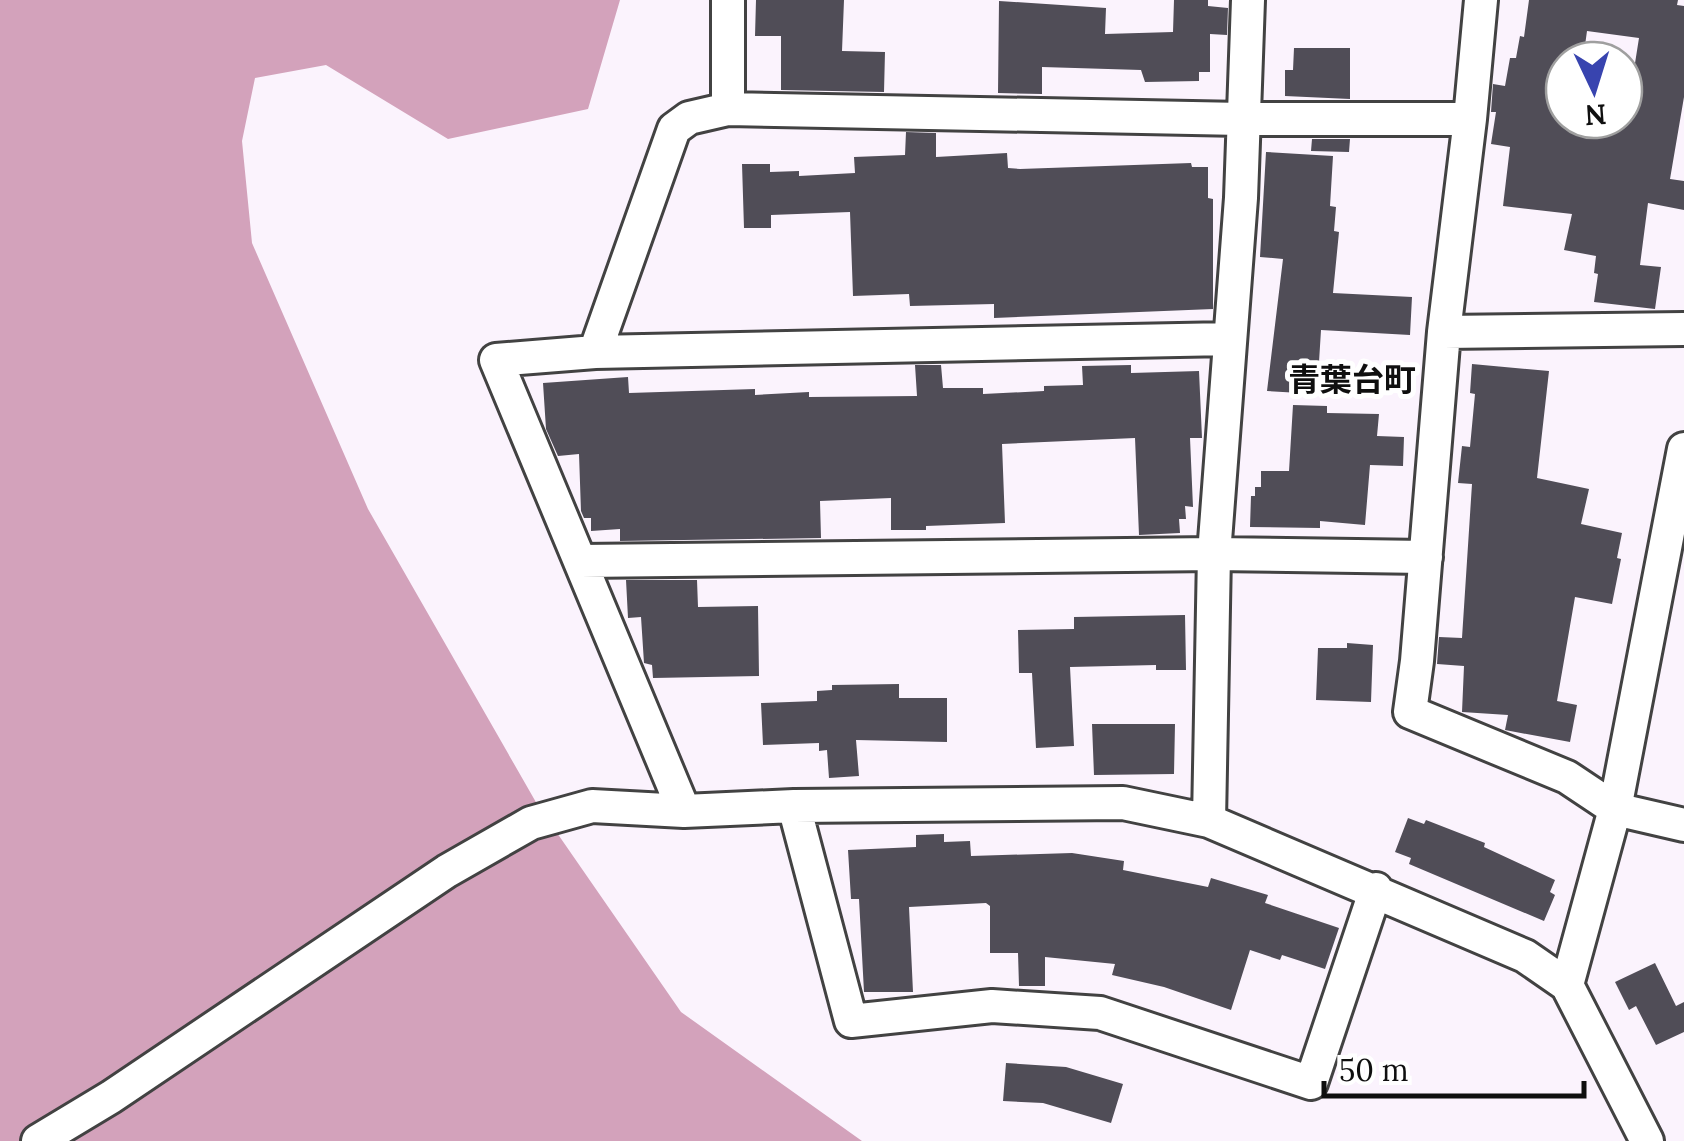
<svg xmlns="http://www.w3.org/2000/svg" width="1684" height="1141" font-family="Lora,'Noto Sans JP',serif">
<style>
.forest{fill:#d3a2bb}
.building{fill:#504d57;fill-rule:evenodd}
.lines{fill:none;stroke-linecap:round;stroke-linejoin:round}
.minor-casing{stroke:#424242;stroke-width:38}
.minor{stroke:#fff;stroke-width:32}
.labels{text-anchor:middle;dominant-baseline:central;stroke-width:10;stroke-linejoin:round;paint-order:stroke}
.quarter-label{font-size:32px;font-weight:bold;fill:#0f0f0f;stroke:#fff}
</style>
<rect width="100%" height="100%" fill="#fbf3fd"/>
<!-- forest -->
<path class="forest" d="M0 0H620L588 109 448 139 326 65 255 78 242 141 252 243 368 509 537 804 681 1012 862 1141H0Z"/>
<!-- building -->
<path class="building" d="M756 0H844L842 51 885 52 884 92 781 90V36H755Z
M1174 0H1208V6L1228 8 1227 35 1210 34V72H1199V81L1145 82 1141 70 1042 67V94L998 93 999 1 1106 8 1105 34 1173 32Z
M1529 0H1678L1677 5 1684 6V97L1670 179 1684 181V210L1648 203 1640 265 1661 267 1655 309 1594 302 1598 274 1594 273 1596 256 1564 250 1572 214 1503 206 1510 147 1491 144 1496 112H1491L1493 84 1505 86 1510 58H1516L1520 36 1524 37ZM1587 31 1639 38 1626 120H1564V60H1583Z
M1294 48H1350V99L1285 96V70H1293Z
M906 132 936 133V157L1007 153 1008 168 1020 169 1191 163 1192 167H1208V198L1213 199V309L994 318V304L910 306 909 294 853 296 850 212 771 215V228H744L742 164H770V172L799 171V176L855 173 854 157 905 155Z
M1312 139H1350L1349 152 1311 151Z
M1266 152 1333 156 1330 206 1336 207 1334 231 1339 232 1333 293 1412 297 1410 335 1321 330 1317 394 1267 391 1283 259 1260 257Z
M1472 364 1549 371 1537 478 1589 489 1581 524 1622 533 1617 558 1621 559 1612 604 1575 597 1557 701 1577 705 1570 742 1505 730 1508 715 1462 712 1464 666 1437 664 1439 637 1462 638 1472 484 1458 483 1462 446 1470 447 1475 394 1470 393Z
M915 365H941L943 388H983V394L1044 391V386L1083 385 1082 366 1131 365V373L1199 371 1202 438H1190L1193 507 1185 506 1186 519H1179L1180 533 1139 535 1135 438 1002 444 1005 523 926 526V530H891V498L820 501 821 538 620 541V529L591 531V518H584L581 511 579 454 558 456 546 429 543 383 628 377 629 393 755 389V395L809 392V397L917 396Z
M1293 405 1327 406V413L1379 414 1377 436 1404 437 1403 466 1370 465 1365 525 1320 521V528L1250 527 1251 496H1255V487H1261V471H1289Z
M626 580H697L698 607 758 606 759 676 653 678 652 665 644 663 641 617 628 618Z
M1185 615 1186 670H1156V665L1070 667 1074 746 1036 748 1032 673H1019L1018 630 1074 629V617Z
M1347 643 1373 645 1371 702 1316 700 1318 648H1347Z
M899 684V698H947V742L856 740 859 776 829 778 827 750 819 751V743L763 745 761 703 817 701V691L832 690V685Z
M1092 724H1175L1174 774 1094 775Z
M1408 818 1424 824 1426 820 1485 843 1484 847 1555 880 1550 892 1555 895 1544 921 1409 864 1411 858 1395 852Z
M944 834V842L970 841 971 856 1072 853 1124 861 1123 870 1208 887 1211 878 1268 895 1265 903 1339 928 1325 969 1282 955 1280 960 1250 950 1231 1010 1164 987 1112 975 1115 964 1045 957V986H1019L1018 953H990V906L986 903 909 907 913 992H864L859 899H851L848 850 916 847V835Z
M1655 963 1676 1006 1684 1002V1032L1656 1045 1636 1006 1629 1010 1615 982Z
M1006 1063 1066 1067 1123 1084 1111 1123 1043 1103 1003 1101Z"/>
<g class="lines">
<defs>
<path id="minor" d="M1481 0 1470 119 1444 332 1417 661 1410 712 1567 777 1615 809 1684 825
M728 109V0
M1444 332 1684 329
M595 352 674 129 689 118 728 109 1242 119H1470
M581 561 1214 554 1426 557
M794 806 851 1021 992 1006 1100 1013 1311 1083 1376 889
M684 811 496 360 595 352 1229 339
M1209 821 1214 554 1241 198 1248 0
M1567 985 1615 809 1684 449
M38 1141 111 1097 447 871 531 823 592 806 684 811 794 806 1123 803 1209 821 1525 956 1567 985 1647 1141"/>
</defs>
<!-- minor casing -->
<use href="#minor" class="minor-casing"/>
<!-- minor -->
<use href="#minor" class="minor"/>
</g>
<g class="labels">
<!-- quarter labels -->
<g class="quarter-label">
<text x="1352" y="379">青葉台町</text>
</g>
</g>
<!-- north arrow -->
<g transform="translate(1594 90) rotate(176)"><circle r="48" fill="#ffffff" stroke="#9f9f9f" stroke-width="2.5"/>
<path d="M0-8L18 38L0 25L-18 38Z" fill="#3844af"/>
<text y="-15" font-size="28" font-weight="bold" text-anchor="middle" fill="#0f0f0f">N</text>
</g>
<!-- scale -->
<path d="M1324 1081v15h260v-15" fill="none" stroke="#0f0f0f" stroke-width="5"/>
<text x="1339" y="1081" font-size="30" fill="#0f0f0f" stroke="#ffffff" stroke-width="8" paint-order="stroke">50 m</text>
</svg>
